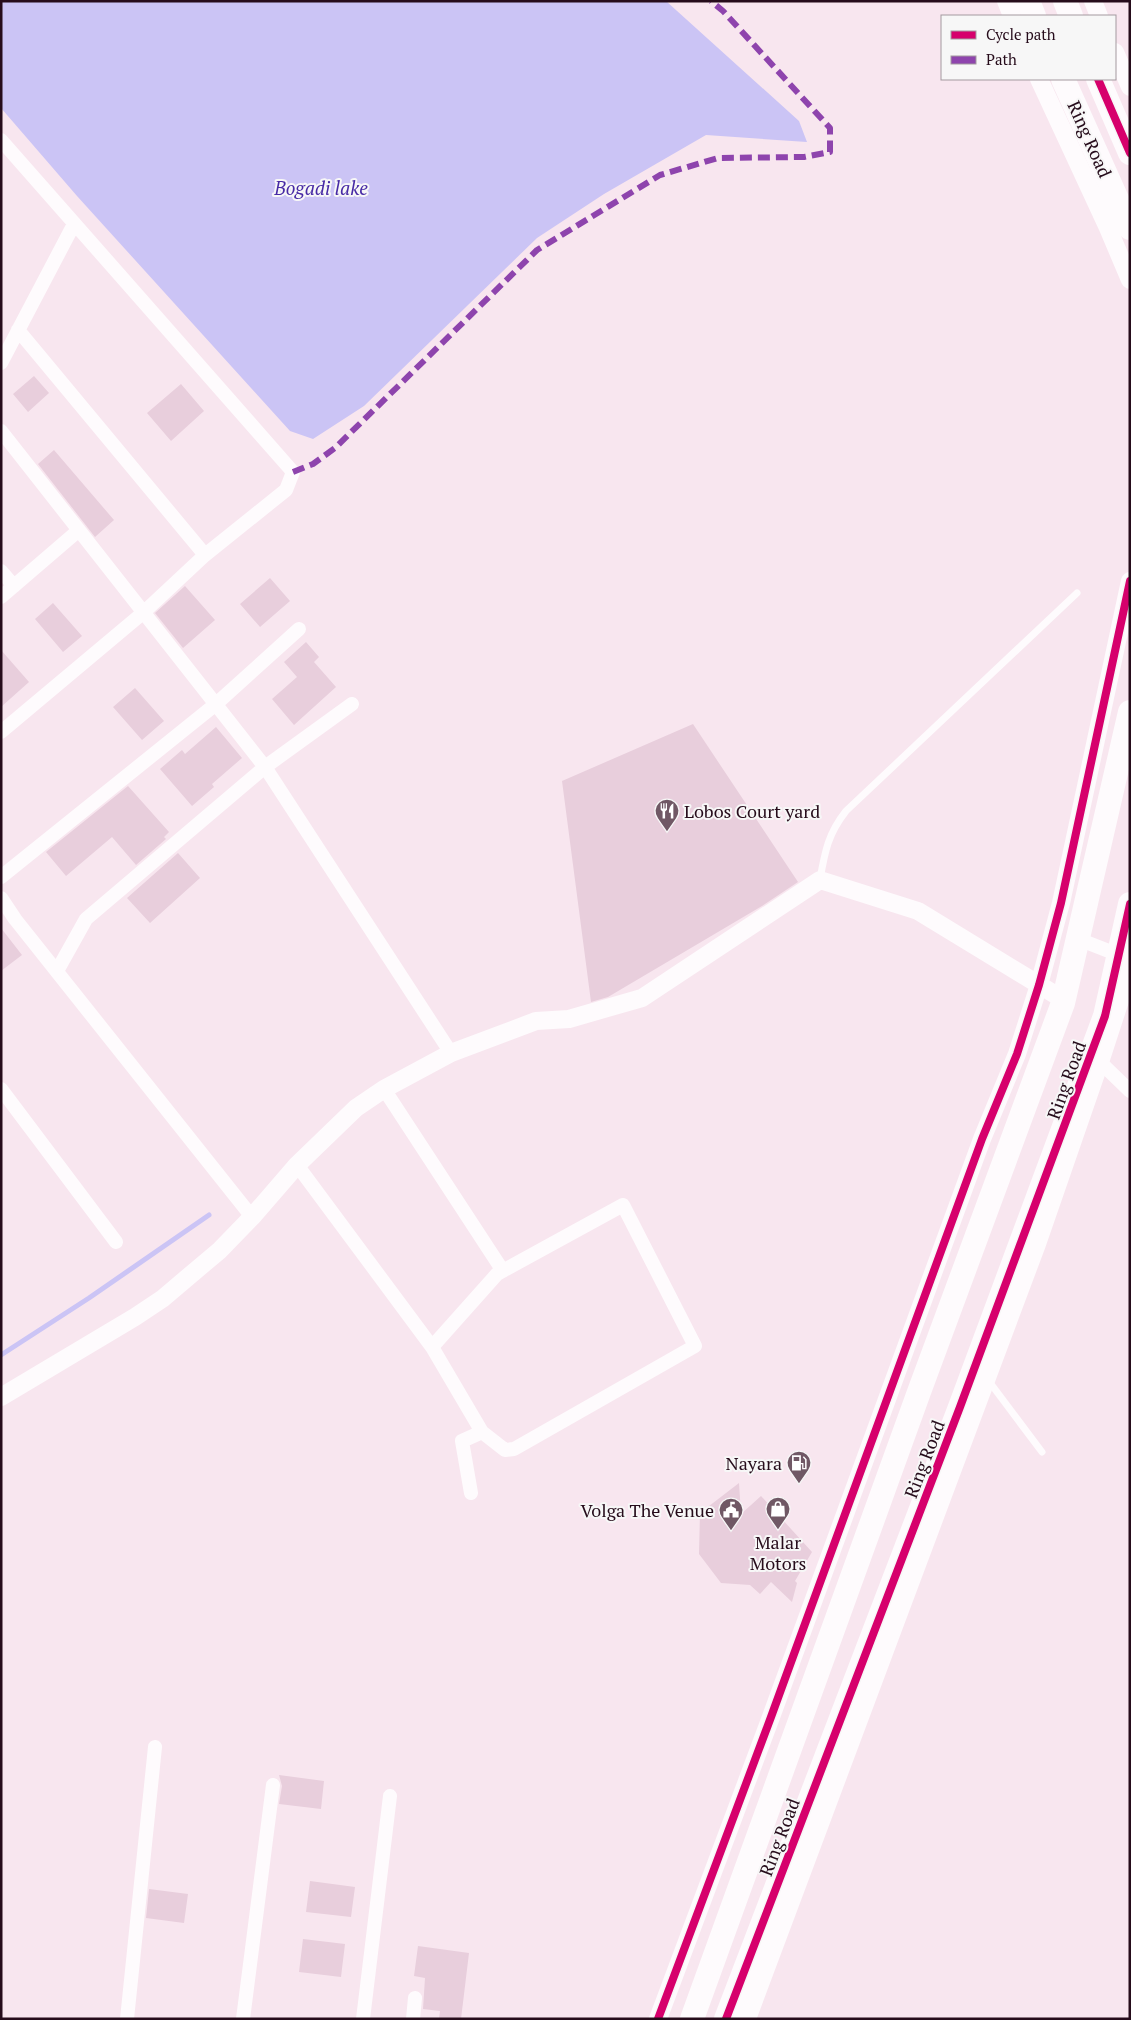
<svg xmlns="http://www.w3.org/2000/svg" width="1131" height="2020" font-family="'PT Serif',serif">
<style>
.water{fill:#cbc4f5}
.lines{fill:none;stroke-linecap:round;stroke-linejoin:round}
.stream{stroke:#cbc4f5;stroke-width:5}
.building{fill:#e8cedc}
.service{stroke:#fefbfd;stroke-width:7}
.minor{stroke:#fefbfd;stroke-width:14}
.tertiary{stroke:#fefbfd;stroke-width:18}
.trunk{stroke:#fefbfd;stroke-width:24}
.quiet{stroke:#8e44ad;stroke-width:6;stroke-dasharray:12 6;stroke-linecap:butt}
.cycleway-casing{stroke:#f7f7f7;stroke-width:11}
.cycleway{stroke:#d6006c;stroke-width:8}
.labels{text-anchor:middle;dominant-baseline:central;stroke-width:4;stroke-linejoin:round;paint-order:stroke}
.street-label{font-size:18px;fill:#260c1b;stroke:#f7f7f7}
.poi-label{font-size:18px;fill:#260c1b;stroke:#f7f7f7;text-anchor:end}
.water-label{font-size:19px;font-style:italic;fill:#472aa5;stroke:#f7f7f7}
</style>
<rect width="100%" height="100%" fill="#f8e6ef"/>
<!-- water -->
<path class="water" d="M1 1H666L799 121 807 142 706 135 604 194 537 238 364 406 313 439 290 431 77 196 1 108Z"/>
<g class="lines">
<!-- stream -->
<path class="stream" d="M1 1355 89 1298 209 1215"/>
</g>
<!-- building -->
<path class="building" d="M34 376 49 393 28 412 13 394Z
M181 384 204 411 171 441 147 413Z
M54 450 114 520 95 537 38 464Z
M270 578 290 601 260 627 240 604Z
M185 586 215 620 183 648 155 613Z
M53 603 82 636 63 652 35 619Z
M306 642 319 657 314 662 336 687 294 725 272 699 297 677 284 662Z
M1 650 29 682 1 707Z
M135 688 164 721 142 740 113 707Z
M693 724 798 882 762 906 608 997 591 1002 562 781Z
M216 727 242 758 212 784 214 787 192 806 160 769 182 750 185 754Z
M128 786 169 832 164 837 166 839 136 865 112 837 66 876 46 852Z
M178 853 200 878 150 923 127 898Z
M1 928 22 955 1 971Z
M739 1483 741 1514 761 1496 812 1552 795 1581 797 1583 792 1602 771 1582 760 1594 750 1585 721 1583 699 1554 700 1513Z
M279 1775 324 1781 321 1809 279 1804 282 1786Z
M310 1881 355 1887 351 1917 306 1912Z
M149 1889 188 1894 184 1923 146 1918Z
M303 1939 345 1944 341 1977 299 1972Z
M418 1946 469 1953 461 2019H439L440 2011 423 2009 425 1978 414 1976Z"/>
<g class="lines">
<!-- service -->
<path class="service" d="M820 879C825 851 828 834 846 811L1077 593
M988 1380 1042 1452"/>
<!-- minor -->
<path class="minor" d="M1 140 293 472 286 490 205 555 144 612 1 732
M18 330 205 555
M1 363 74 224
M1 431 265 767 451 1053
M1 571 14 586
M1 597 79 530
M1 877 216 704 299 629
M1 898 15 919 252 1217
M1078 939 1119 955
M57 971 86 919 265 767 352 704
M1100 1062 1130 1091
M1 1089 116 1242
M384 1089 503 1271
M297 1165 432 1347 482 1432 462 1441 471 1493
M432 1347 497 1274 623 1205 695 1346 514 1449 505 1450 482 1432
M127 2019 155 1747
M243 2019 273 1785
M363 2019 390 1796
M413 2019 415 1998"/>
<!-- tertiary -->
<path class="tertiary" d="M1006 1 1012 16
M1093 1 1099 16
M1115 52 1130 87
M1039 79 1108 228 1130 280
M1 1397 135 1317 162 1299 220 1250 252 1217 297 1165 356 1108 384 1089 451 1053 536 1021 569 1019 642 998 820 880 918 911 1064 1000
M658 2019 771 1717 982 1139 1017 1054 1039 985 1061 903 1130 581
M747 2019 1037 1244 1100 1062 1130 970"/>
<!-- trunk -->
<path class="trunk" d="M1028 1 1034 16
M1065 1 1071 16
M1063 79 1130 228
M1098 79 1130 153
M692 2019 919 1392 1063 1003 1130 712
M726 2019 960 1407 1105 1016 1130 904"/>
<!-- quiet -->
<path class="quiet" d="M293 472 313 464 335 448 537 250 660 175 718 158 804 157 830 152V128L723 11 711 1"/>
<defs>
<path id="cycleway" d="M1098 79 1130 153
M658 2019 771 1717 982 1139 1017 1054 1039 985 1061 903 1130 581
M726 2019 960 1407 1105 1016 1130 904"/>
</defs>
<!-- cycleway casing -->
<use href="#cycleway" class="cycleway-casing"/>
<!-- cycleway -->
<use href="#cycleway" class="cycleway"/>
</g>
<!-- icons -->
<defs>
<symbol id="restaurant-pin" viewBox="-11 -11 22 30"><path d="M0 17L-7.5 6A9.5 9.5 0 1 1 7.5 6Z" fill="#705865" stroke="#f7f7f7"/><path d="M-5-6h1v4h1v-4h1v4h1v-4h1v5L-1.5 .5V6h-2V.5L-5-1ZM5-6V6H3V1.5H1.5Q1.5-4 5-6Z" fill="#fff"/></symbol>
<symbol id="fuel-pin" viewBox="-11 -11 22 30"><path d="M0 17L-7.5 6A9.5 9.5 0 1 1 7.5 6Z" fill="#705865" stroke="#f7f7f7"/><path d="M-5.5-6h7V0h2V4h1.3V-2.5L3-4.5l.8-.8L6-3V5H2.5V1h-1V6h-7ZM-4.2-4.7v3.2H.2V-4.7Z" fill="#fff"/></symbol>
<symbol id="shop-pin" viewBox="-11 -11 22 30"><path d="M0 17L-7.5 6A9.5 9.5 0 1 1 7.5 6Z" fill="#705865" stroke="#f7f7f7"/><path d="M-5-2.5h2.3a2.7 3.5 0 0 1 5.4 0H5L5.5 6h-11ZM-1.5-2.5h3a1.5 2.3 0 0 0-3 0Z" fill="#fff"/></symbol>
<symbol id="civic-pin" viewBox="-11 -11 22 30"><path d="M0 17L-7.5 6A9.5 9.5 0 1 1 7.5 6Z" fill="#705865" stroke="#f7f7f7"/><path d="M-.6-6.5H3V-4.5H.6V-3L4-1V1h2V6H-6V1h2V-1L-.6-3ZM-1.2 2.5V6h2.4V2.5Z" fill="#fff"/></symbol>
</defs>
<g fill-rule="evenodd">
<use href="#restaurant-pin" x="653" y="797" width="28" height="38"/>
<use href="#fuel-pin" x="785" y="1449" width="28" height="38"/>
<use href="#shop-pin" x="764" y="1495" width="28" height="38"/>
<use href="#civic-pin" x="717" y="1496" width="28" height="38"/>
</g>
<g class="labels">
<!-- street labels -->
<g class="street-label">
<text transform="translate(1090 139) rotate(66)">Ring Road</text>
<text transform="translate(1066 1080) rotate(-70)">Ring Road</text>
<text transform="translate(924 1459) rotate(-69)">Ring Road</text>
<text transform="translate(779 1837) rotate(-69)">Ring Road</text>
</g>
<!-- poi labels -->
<g class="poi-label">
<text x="684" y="811" text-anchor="start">Lobos Court yard</text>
<text x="782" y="1463">Nayara</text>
<text x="714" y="1510">Volga The Venue</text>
<text x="778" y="1542" text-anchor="middle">Malar<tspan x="778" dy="21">Motors</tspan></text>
</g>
<!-- water labels -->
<g class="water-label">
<text x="321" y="187">Bogadi lake</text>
</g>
</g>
<!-- border -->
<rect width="1131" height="2020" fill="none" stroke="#260c1b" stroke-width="5"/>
<!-- legend -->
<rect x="941" y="15" width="175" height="65" fill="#f7f7f7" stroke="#a3999f"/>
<rect x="951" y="31" width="25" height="8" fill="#d6006c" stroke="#a3999f"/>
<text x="986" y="40" font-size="15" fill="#260c1b">Cycle path</text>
<rect x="951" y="56" width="25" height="8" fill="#8e44ad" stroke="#a3999f"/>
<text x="986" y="65" font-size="15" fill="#260c1b">Path</text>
</svg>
